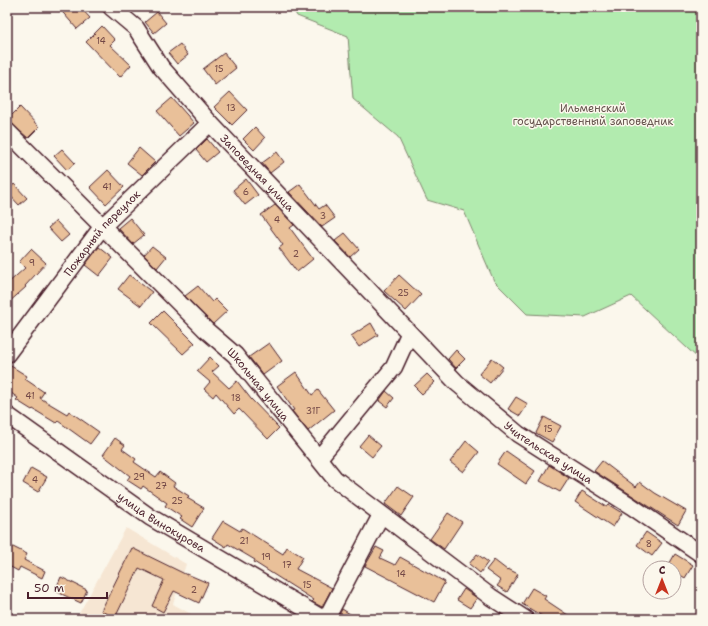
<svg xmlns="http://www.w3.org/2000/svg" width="708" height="626" font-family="'Shantell Sans',sans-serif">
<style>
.built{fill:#f6e6d3}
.green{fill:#b2ebaf;stroke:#7e856d}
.building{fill:#e9c099;stroke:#4a1f2b}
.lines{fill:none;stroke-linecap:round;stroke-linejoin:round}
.minor-casing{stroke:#4a1f2b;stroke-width:19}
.minor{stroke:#fbf7ec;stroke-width:16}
.labels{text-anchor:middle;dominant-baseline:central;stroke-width:3;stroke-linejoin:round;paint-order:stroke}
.number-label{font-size:9px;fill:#724746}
.park-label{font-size:11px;fill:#64524c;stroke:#fbf7ec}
.street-label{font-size:11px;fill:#4a1f2b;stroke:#fbf7ec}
</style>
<rect width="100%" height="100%" fill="#fbf7ec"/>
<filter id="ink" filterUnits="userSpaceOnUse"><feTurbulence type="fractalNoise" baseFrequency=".025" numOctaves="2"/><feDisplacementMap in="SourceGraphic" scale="8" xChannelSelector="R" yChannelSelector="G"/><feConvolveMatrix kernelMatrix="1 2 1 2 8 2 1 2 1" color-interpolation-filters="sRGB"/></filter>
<g filter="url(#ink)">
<!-- built -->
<path class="built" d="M126 528 186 564 173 604 200 619H76Z"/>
<!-- green -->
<path class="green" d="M292 7H701V361L631 296 585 317 527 314 494 281 464 211 427 200 398 137 353 99 348 36 297 16Z"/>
<!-- building -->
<path class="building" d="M58 7H80L90 18 77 29Z
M157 12 166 23 154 33 145 22Z
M102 26 115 40 110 45 131 65 120 77 86 42Z
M180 44 188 55 177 64 168 53Z
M224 53 236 68 215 85 203 69Z
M230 92 247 110 232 125 214 107Z
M172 98 194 123 179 136 157 111Z
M20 107 39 127 28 138 7 120Z
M255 127 265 138 254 150 243 139Z
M207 139 218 152 206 162 196 150Z
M139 148 155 162 142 175 127 163Z
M62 149 75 163 67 170 54 156Z
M277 152 284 162 270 173 262 163Z
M108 170 124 187 106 204 90 187Z
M246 179 258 195 245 205 233 190Z
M14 184 27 198 19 205 7 192Z
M300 184 319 209 325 205 335 218 322 227 289 192Z
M275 205 293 224 294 225 290 228 313 259 297 272 279 248 283 245 261 215Z
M130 218 144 235 133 244 118 228Z
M56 221 69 235 61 242 48 228Z
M345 233 359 249 350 257 335 241Z
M152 246 166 257 157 268 144 255Z
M99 247 113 258 99 276 85 265Z
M31 249 46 263 25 286 26 287 7 304V284L25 268 19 262Z
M129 275 152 292 141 306 118 289Z
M399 275 421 295 406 311 384 291Z
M198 286 212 302 215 299 227 311 213 324 185 296Z
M163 311 195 343 183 354 151 323Z
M371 323 378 335 359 347 351 336Z
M269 343 282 361 263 375 249 357Z
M456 350 465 359 456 368 448 359Z
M210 357 219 366 212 372 229 388 237 381 251 399 279 428 268 439 239 409 234 414 216 393 213 397 204 389 210 382 197 371Z
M492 358 503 367 490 383 479 374Z
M11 366 27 376 25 379 44 392 40 398 67 414 69 411 99 432 90 444 58 421 56 423 33 409 32 410 16 400 18 398 7 390V372Z
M296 372 312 395 318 390 334 410 308 431 292 411 294 410 277 386Z
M427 374 435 382 422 394 414 386Z
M386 391 394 398 387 407 379 401Z
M516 397 528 404 520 416 508 409Z
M544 417 561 426 552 442 536 433Z
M368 435 381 446 372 457 359 446Z
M115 438 125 445 122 449 136 459 134 462 156 477 160 472 175 483 173 486 189 496 187 498 204 508 192 527 180 519 182 517 165 506 167 503 143 486 141 489 127 480 130 476 103 455Z
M466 441 479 452 463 472 450 462Z
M506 451 535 471 526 484 497 464Z
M602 461 636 487 640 482 655 493 686 511 678 525 594 471Z
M549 465 569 478 560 492 540 481Z
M31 468 47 477 38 492 23 483Z
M398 486 414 497 401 516 385 504Z
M582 491 607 507 609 505 622 513 613 527 575 502Z
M448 513 462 522 444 549 430 539Z
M223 521 240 531 242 528 283 554 287 547 303 557 296 569 332 588 322 607 312 602 314 600 254 562 255 560 228 544 226 547 212 538Z
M646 532 662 543 652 556 637 545Z
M11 546 27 554 24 560 45 571 42 578 20 567 18 571 7 565V554Z
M376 547 384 551 380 558 395 565 400 557 445 582 434 602 365 566Z
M132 548 187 575V574L208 583 199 603 174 591 163 612 152 606 164 580 139 568 115 618 101 611Z
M477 554 488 562 480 573 469 564Z
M675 554 693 565 685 578 674 571V568H667Z
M494 560 507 570 508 569 518 574 507 592 497 586 501 581 486 570Z
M61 577 87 590 81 603 55 591Z
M532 588 546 596 544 599 574 619H547L522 604Z
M464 589 477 598 470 608 457 600Z
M342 609 358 619H337Z"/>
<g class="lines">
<defs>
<g id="minor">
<path id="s1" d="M111 7 136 28 161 67 210 123 457 383 518 434 631 506 701 554"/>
<path id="s2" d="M7 131 206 330 235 355 335 479 491 597 525 619"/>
<path id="s3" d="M7 354 102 227 210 123"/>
<path id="s4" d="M7 415 150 517 323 619"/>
<path d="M319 458 394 367 409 334"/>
<path d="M326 619 381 515"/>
</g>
</defs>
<!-- minor casing -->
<use href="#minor" class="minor-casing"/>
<!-- minor -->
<use href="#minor" class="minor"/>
</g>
</g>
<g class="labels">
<!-- number labels -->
<g class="number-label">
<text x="101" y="41">14</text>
<text x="219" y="69">15</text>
<text x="231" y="108">13</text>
<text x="107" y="187">41</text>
<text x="246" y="192">6</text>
<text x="323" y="216">3</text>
<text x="277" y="220">4</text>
<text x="296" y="254">2</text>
<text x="32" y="263">9</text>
<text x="403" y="293">25</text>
<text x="30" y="396">41</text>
<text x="236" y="398">18</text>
<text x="313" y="411">31Г</text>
<text x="548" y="429">15</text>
<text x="139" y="477">29</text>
<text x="35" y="480">4</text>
<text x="161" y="486">27</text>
<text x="177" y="501">25</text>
<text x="244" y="541">21</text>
<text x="649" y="544">8</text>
<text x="266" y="557">19</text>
<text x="287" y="565">17</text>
<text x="401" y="574">14</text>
<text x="307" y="585">15</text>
<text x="194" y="590">2</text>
</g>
<!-- park labels -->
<g class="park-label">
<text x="593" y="108">Ильменский<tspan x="593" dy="13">государственный заповедник</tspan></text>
</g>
<!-- street labels -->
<g class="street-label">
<text stroke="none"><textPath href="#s1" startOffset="222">Заповедная улица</textPath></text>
<text stroke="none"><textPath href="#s3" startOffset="154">Пожарный переулок</textPath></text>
<text stroke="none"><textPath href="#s2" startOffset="357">Школьная улица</textPath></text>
<text stroke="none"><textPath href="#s1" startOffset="627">Учительская улица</textPath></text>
<text stroke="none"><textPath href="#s4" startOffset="188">улица Винокурова</textPath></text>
</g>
</g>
<!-- margin -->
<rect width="708" height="626" fill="none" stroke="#fbf7ec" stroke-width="24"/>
<rect x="12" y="12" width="684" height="602" fill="none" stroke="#4a1f2b" stroke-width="1.5" filter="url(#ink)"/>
<!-- north arrow -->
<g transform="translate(662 580)"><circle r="19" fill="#fbf7ec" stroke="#b4a19f"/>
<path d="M0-3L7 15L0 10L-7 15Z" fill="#c8321e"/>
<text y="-6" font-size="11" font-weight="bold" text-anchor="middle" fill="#4a1f2b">С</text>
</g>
<!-- scale -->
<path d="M28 592v6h79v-6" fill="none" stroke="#4a1f2b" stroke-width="2"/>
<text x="34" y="592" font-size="12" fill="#4a1f2b" stroke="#fbf7ec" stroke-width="3" paint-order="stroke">50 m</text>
</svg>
